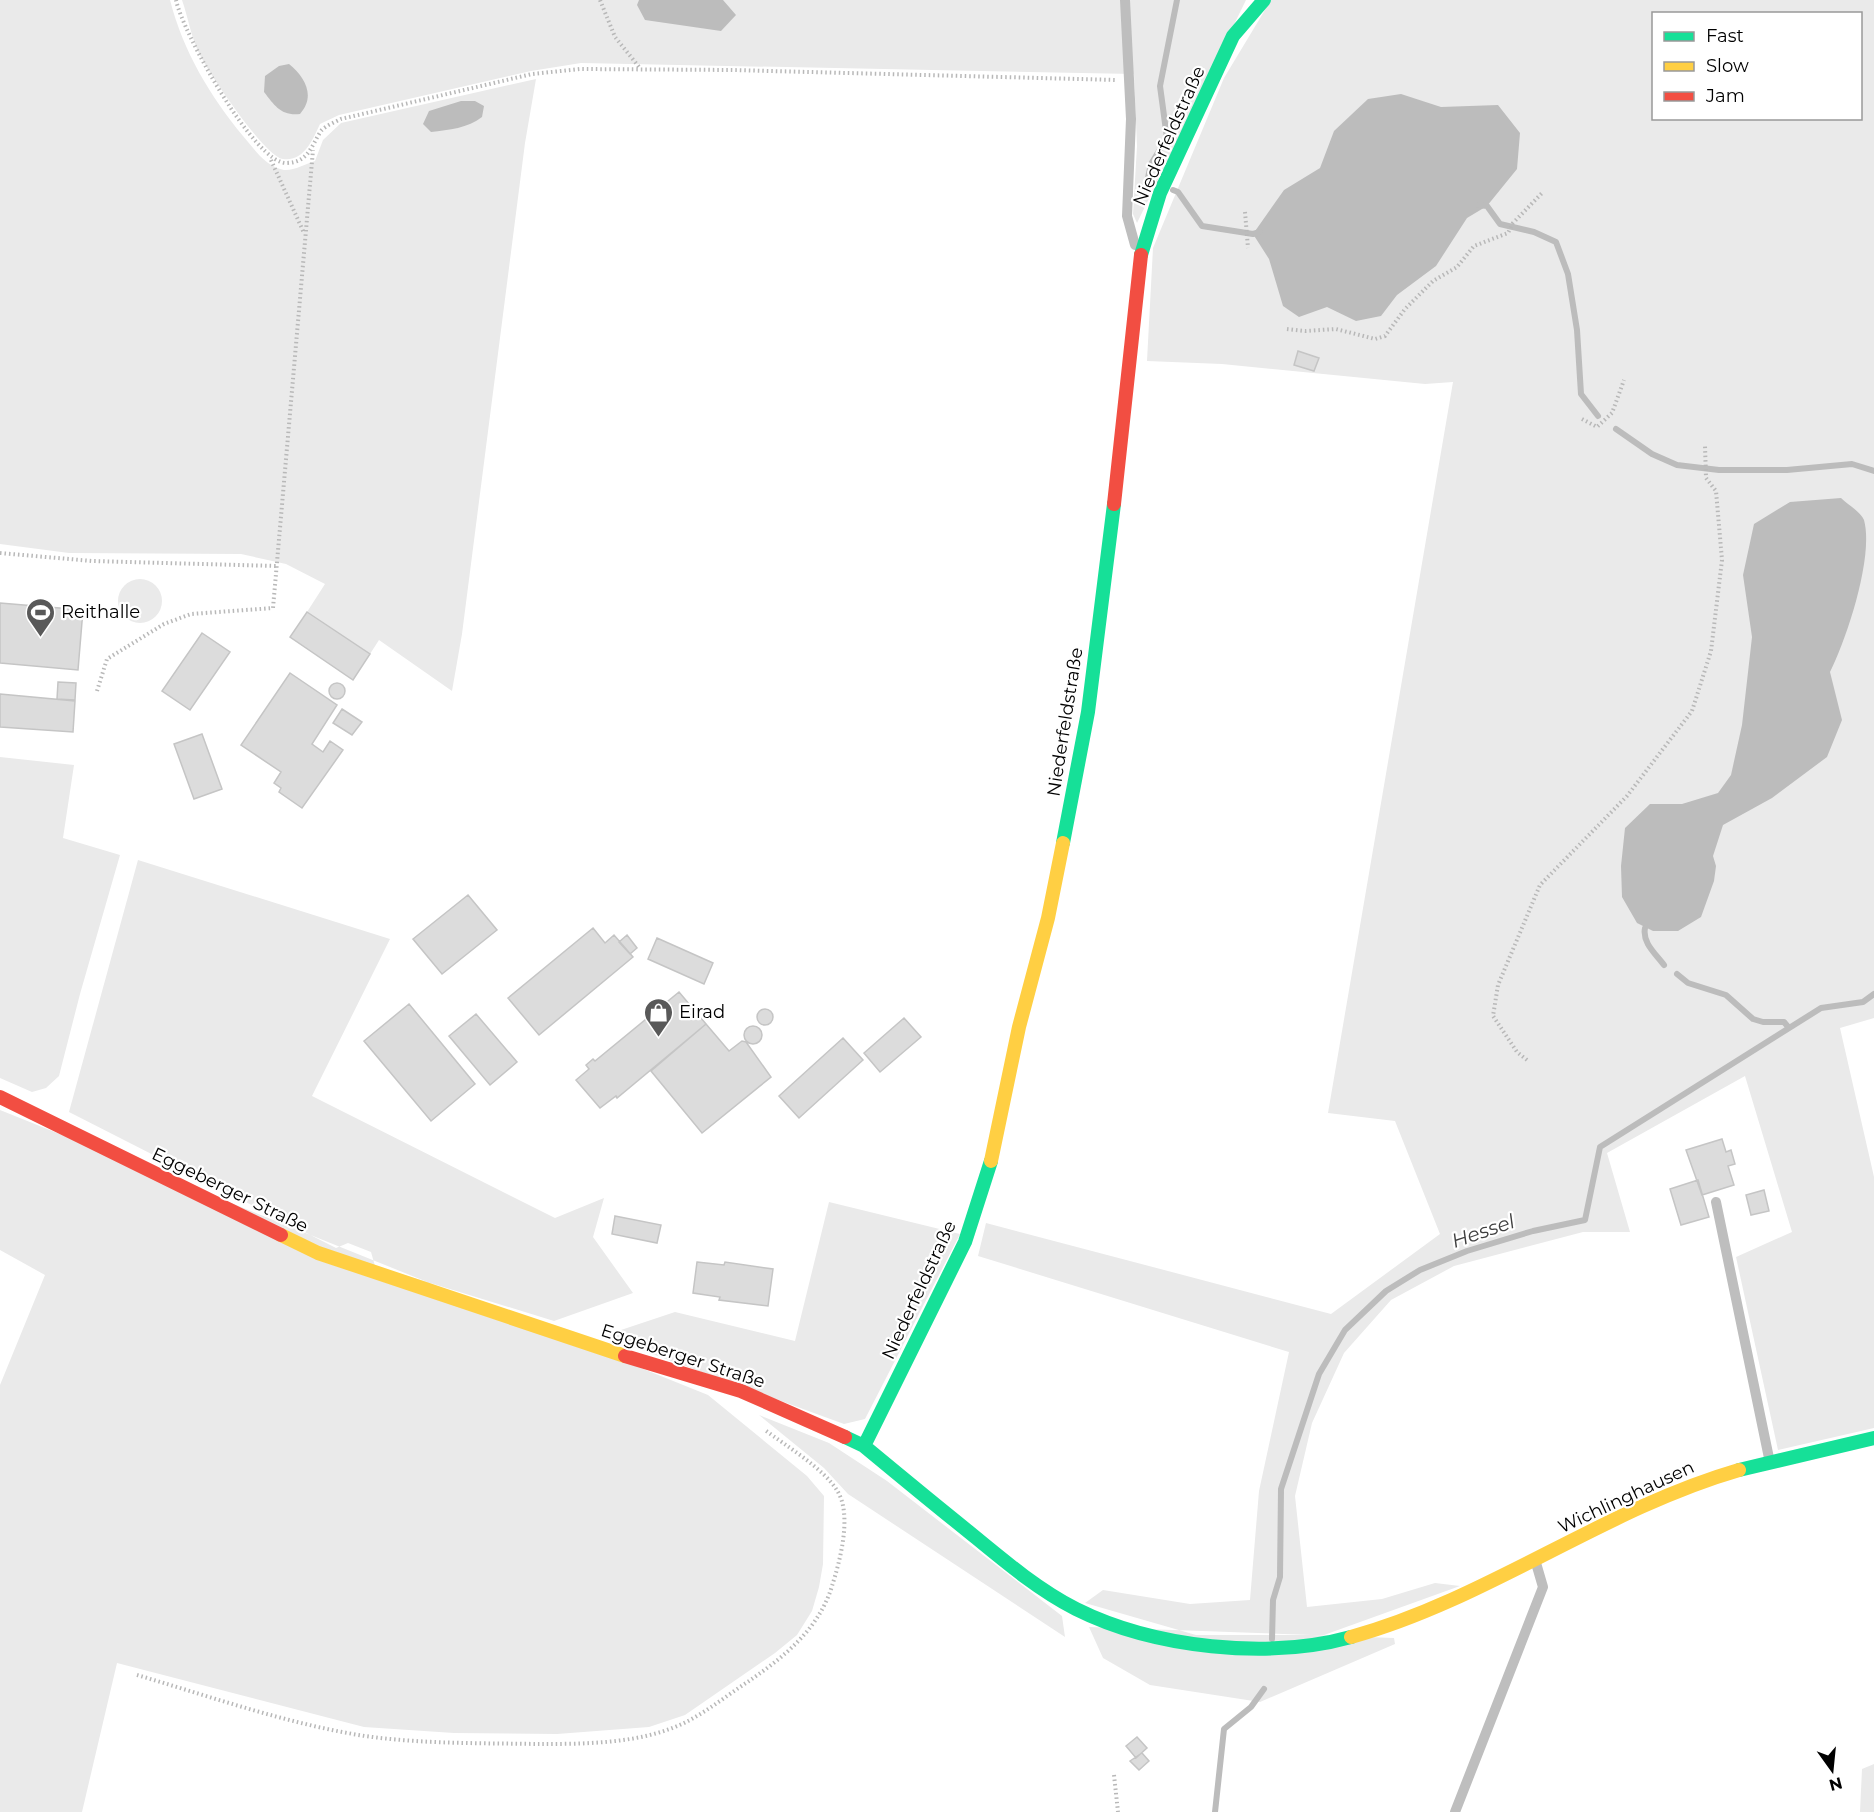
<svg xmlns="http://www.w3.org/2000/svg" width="1874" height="1812" font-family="Montserrat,sans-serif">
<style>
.green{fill:#eaeaea;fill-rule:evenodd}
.water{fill:#bcbcbc}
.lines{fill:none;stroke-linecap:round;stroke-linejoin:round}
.stream{stroke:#bcbcbc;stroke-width:6}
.building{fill:#dcdcdc;stroke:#c5c5c5;stroke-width:1.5}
.path{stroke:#b8b8b8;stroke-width:4;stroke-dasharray:1.5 3;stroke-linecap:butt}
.lane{stroke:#bebebe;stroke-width:10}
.fast{stroke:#16e098;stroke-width:14}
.slow{stroke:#ffcf43;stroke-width:14}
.jam{stroke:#f24e42;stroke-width:14}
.labels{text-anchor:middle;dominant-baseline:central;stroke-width:4.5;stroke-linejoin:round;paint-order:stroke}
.street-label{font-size:18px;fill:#000;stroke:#fff}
.poi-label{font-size:18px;fill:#000;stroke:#fff;text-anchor:start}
.water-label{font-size:20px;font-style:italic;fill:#404040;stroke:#fff}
</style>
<rect width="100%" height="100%" fill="#fff"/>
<!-- green -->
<path class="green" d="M0 0H170C183 51 210 96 243 136 255 150 265 166 284 170 293 171 306 164 315 161L323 140 341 123 536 79 525 143 462 634 452 691 379 640 370 654 307 612 325 584 286 564 241 554 69 553 0 544Z
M182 0H1246L1137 223 1133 214 1137 146 1134 74 581 63 531 71 339 115 320 124C313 139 304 162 283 159 265 157 208 72 199 53 191 37 188 17 182 0Z
M1271 0H1874V1018L1840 1028 1874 1177V1428L1778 1450 1736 1257 1792 1232 1745 1076 1607 1153 1630 1232H1583L1454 1266 1391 1300 1344 1353 1312 1423 1295 1496 1307 1607 1382 1599 1435 1583 1460 1586 1324 1635H1196L1085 1603 1103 1590 1190 1604 1250 1600 1259 1491 1289 1352 978 1256 986 1223 1331 1314 1440 1234 1395 1121 1328 1113 1453 382 1425 384 1222 364 1147 361 1153 248 1224 78ZM1654 14H1860V118H1654Z
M118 601a22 22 0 1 1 44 0a22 22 0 1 1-44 0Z
M0 757 74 765 63 838 120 855 80 994 59 1076 46 1088 32 1092 0 1078Z
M138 860 390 939 312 1096 555 1218 604 1198 593 1237 633 1293 554 1321 375 1266 371 1252 348 1243 336 1248 69 1112Z
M0 1110 708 1395 807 1476 824 1496 823 1564 819 1587 812 1611 797 1635 775 1653 685 1715 649 1727 557 1734 454 1733 364 1727 117 1663 82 1812H0V1385L45 1275 0 1250Z
M829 1202 960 1234 865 1419 844 1424 603 1336 675 1312 795 1341Z
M759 1415 829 1443 887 1481 1062 1616 1065 1637 848 1494 824 1468Z
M1089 1627 1394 1638 1395 1644 1260 1702 1150 1685 1103 1658Z
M1874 1764V1812H1860L1862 1769Z"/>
<!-- water -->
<path class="water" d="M639 0H723L736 15 721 31 645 20 637 5Z
M289 64C305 77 316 96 300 114 281 116 275 106 264 92L265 76 279 66Z
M1401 94 1441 107 1498 105 1520 133 1517 169 1487 206 1467 218 1436 266 1397 295 1381 316 1356 321 1327 307 1299 317 1283 306 1269 259 1253 234 1284 190 1320 168 1334 131 1368 99Z
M461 101H475L484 106 482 117C468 128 449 130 431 132L423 124 429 111Z
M1841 498C1847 504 1861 512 1864 520 1874 556 1847 638 1830 672L1842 720 1827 757 1772 798 1723 825 1713 856 1716 866 1714 881 1701 917 1678 931H1653L1637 923 1622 897 1621 866 1625 828 1650 804H1682L1718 793 1731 775 1742 725 1752 637 1743 575 1754 524 1790 502Z"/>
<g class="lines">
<!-- stream -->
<path class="stream" d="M1155 183 1148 178 1151 164 1167 138 1160 86 1177 0
M1173 190 1178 192 1202 226 1253 234 1260 232
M1479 205 1487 206 1500 224 1534 232 1556 242 1568 274 1577 330 1581 394 1598 416
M1616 429 1652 454 1677 465 1719 470H1787L1852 464 1874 471
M1645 928C1642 943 1656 954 1664 965
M1677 974 1688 983 1726 995 1753 1019 1763 1022H1784L1789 1028
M1272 1639 1273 1600 1280 1577 1281 1489 1319 1374 1345 1330 1386 1291 1420 1270 1467 1251 1533 1231 1585 1220 1600 1147 1821 1008 1863 1002 1874 994
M1215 1812 1224 1729 1251 1707 1264 1689"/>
</g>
<!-- building -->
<path class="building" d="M1298 351 1319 358 1314 371 1294 365Z
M0 603 83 610 78 670 0 663Z
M307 612 370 654 353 680 290 637Z
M202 633 230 652 190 710 162 691Z
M290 673 337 705 312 744 323 752 330 741 343 750 302 808 279 792 281 788 274 783 281 772 241 745Z
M58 682 76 683 75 700 57 699Z
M329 691a8 8 0 1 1 16 0a8 8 0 1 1-16 0Z
M0 694 75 701 73 732 0 727Z
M342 709 362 722 352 735 333 723Z
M202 734 222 789 194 799 174 744Z
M468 895 497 930 442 974 413 939Z
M593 928 605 943 614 935 633 957 539 1035 508 998Z
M627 935 637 948 630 954 619 942Z
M657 938 713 963 704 984 648 959Z
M679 992 706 1024 617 1098 616 1096 600 1108 576 1080 589 1069 586 1065 593 1059 595 1061Z
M409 1004 475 1084 431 1121 364 1041Z
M757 1017a8 8 0 1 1 16 0a8 8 0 1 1-16 0Z
M476 1014 517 1062 490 1085 449 1036Z
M904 1018 921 1037 880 1072 864 1053Z
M706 1024 729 1051 742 1041 746 1042 771 1077 702 1133 651 1071Z
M744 1035a9 9 0 1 1 18 0a9 9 0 1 1-18 0Z
M843 1038 863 1060 799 1118 779 1096Z
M1722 1139 1726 1152 1731 1150 1735 1164 1728 1166 1734 1185 1702 1195 1686 1150Z
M1698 1180 1709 1217 1681 1225 1670 1189Z
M1764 1190 1769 1211 1751 1215 1746 1195Z
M615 1216 661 1225 657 1243 612 1234Z
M697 1262 724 1265 725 1262 773 1269 768 1306 719 1300 720 1297 693 1293Z
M1137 1737 1147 1748 1136 1758 1126 1746Z
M1142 1753 1149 1761 1139 1770 1130 1761Z"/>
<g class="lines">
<!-- path -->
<path class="path" d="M176 0C182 31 255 165 287 163 309 162 311 146 321 131 325 126 335 122 341 119L532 74 580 69 732 70 1117 80
M600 0 615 37 640 68
M271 160 304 233
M1245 212 1248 248
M1287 329 1305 331 1336 329 1375 339 1385 336 1405 309 1433 281 1457 267 1474 246 1508 233 1513 223 1543 192
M1582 419 1597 427 1612 413 1624 380
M0 553 92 561 276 566
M97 691 107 659 164 624 191 614 273 608 313 150
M1527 1060 1517 1052 1493 1016 1498 985 1540 885 1627 796 1692 711 1711 651 1722 560 1716 491 1706 478 1705 446
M137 1675C212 1697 288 1724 365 1736 422 1744 480 1743 537 1744 586 1744 644 1744 688 1721 709 1710 729 1694 749 1681 784 1657 819 1629 832 1586 840 1561 852 1516 838 1492 825 1469 786 1446 765 1430
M1114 1775 1118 1812"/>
<!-- lane -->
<path class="lane" d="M1125 0 1131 119 1127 216 1135 245
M1716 1202 1769 1458
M1455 1812 1543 1587 1536 1563"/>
<!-- fast -->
<path class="fast" d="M1141 255 1160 193 1233 36 1264 0
M1063 843 1088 712 1114 504
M845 1437 864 1446C899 1475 934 1504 969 1532 1003 1560 1037 1589 1076 1609 1154 1648 1268 1660 1351 1637
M864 1446 965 1242 991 1161
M1739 1470 1874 1438"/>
<!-- slow -->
<path class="slow" d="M991 1161 1019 1027 1048 918 1063 843
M281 1235 318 1253 625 1356
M1351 1637C1488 1599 1604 1509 1739 1470"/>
<!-- jam -->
<path class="jam" d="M1114 504 1141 255
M0 1097 281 1235
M625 1356 741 1391 845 1437"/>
</g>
<!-- icons -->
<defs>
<symbol id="stadium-pin" viewBox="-11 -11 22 30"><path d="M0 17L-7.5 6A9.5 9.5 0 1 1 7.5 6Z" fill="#595959" stroke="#fff"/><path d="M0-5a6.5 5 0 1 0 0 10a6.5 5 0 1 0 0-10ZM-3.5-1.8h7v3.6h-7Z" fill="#fff"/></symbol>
<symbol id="shop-pin" viewBox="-11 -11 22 30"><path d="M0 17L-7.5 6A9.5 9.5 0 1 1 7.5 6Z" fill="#595959" stroke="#fff"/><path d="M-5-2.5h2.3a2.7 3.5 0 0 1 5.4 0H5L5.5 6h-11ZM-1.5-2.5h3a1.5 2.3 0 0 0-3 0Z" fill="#fff"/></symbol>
</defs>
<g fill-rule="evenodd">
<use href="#stadium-pin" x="24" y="596" width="33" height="45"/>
<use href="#shop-pin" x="642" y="996" width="33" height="45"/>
</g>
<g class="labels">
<!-- street labels -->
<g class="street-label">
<text transform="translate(1169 136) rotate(-66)">Niederfeldstraße</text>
<text transform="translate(1065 722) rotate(-81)">Niederfeldstraße</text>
<text transform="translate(230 1190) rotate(26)">Eggeberger Straße</text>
<text transform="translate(919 1290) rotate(-65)">Niederfeldstraße</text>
<text transform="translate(683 1356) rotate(18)">Eggeberger Straße</text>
<text transform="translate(1626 1497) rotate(-25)">Wichlinghausen</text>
</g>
<!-- poi labels -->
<g class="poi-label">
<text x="61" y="612">Reithalle</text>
<text x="679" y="1012">Eirad</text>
</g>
<!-- water labels -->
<g class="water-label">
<text transform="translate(1483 1231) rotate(-19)">Hessel</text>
</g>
</g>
<!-- legend -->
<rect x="1652" y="12" width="210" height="108" fill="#ffffff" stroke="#999999" stroke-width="1.5"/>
<rect x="1664" y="32" width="30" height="9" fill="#16e098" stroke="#999999" stroke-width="1.5"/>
<text x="1706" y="42" font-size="18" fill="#000000">Fast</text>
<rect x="1664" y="62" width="30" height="9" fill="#ffcf43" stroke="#999999" stroke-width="1.5"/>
<text x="1706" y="72" font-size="18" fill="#000000">Slow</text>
<rect x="1664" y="92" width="30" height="9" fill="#f24e42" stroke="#999999" stroke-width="1.5"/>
<text x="1706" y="102" font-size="18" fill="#000000">Jam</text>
<!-- north arrow -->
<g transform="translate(1832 1770) rotate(165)" stroke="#ffffff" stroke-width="4.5" paint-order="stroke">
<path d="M0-4.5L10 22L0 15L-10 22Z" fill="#000000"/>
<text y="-9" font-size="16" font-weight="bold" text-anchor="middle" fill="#000000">N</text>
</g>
</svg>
